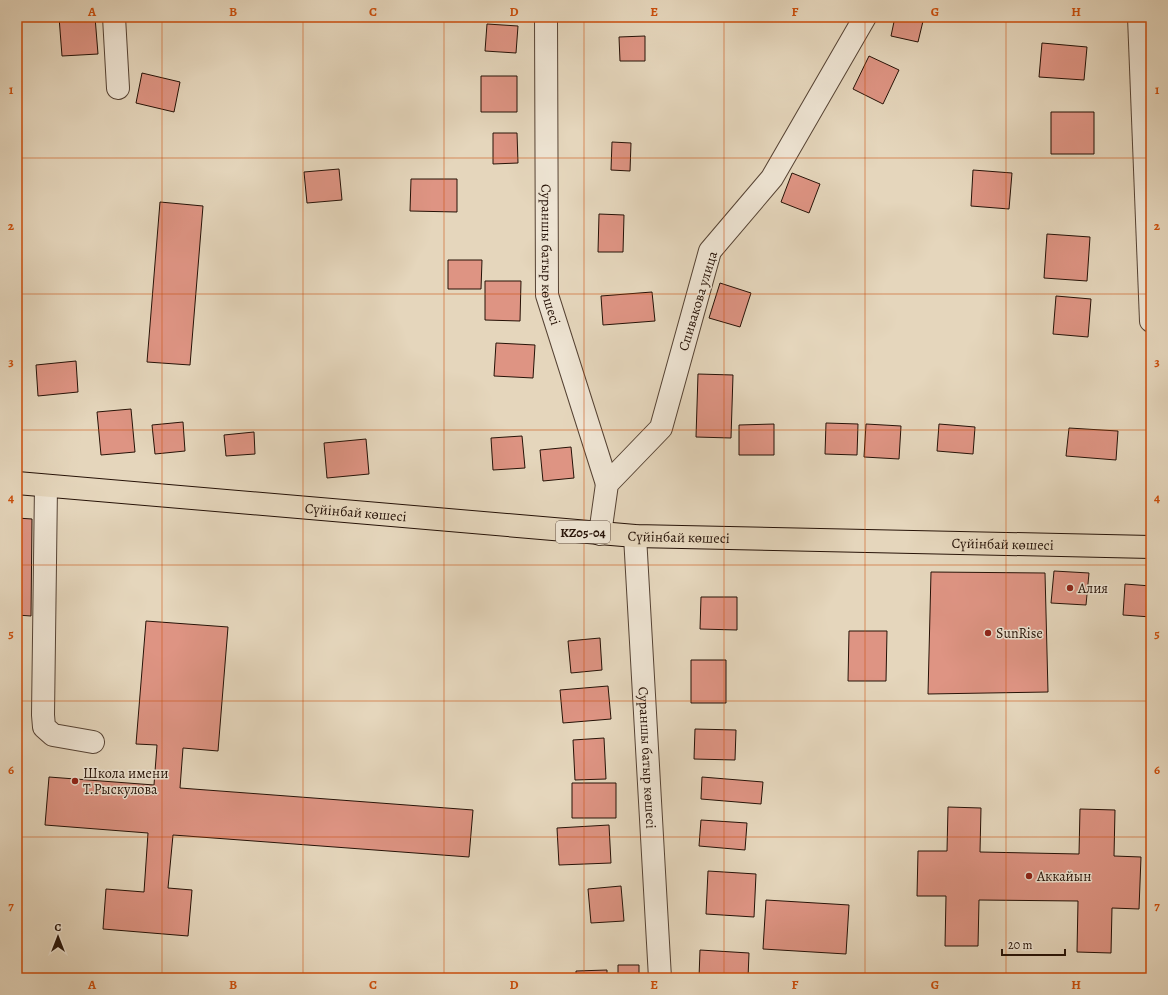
<svg xmlns="http://www.w3.org/2000/svg" width="1168" height="995" font-family="Alegreya,serif">
<style>
.building{fill:#de9483;stroke:#261207}
.lines{fill:none;stroke-linecap:round;stroke-linejoin:round}
.minor-casing{stroke:#564334;stroke-width:24}
.major-casing{stroke:#261207;stroke-width:24}
.minor{stroke:#eee4d3;stroke-width:22}
.major{stroke:#e5d6bc;stroke-width:22}
.grid{fill:none;stroke:#cb4e0b;stroke-width:1;stroke-opacity:0.55}
.poi-dot{fill:#8f2418;stroke:#eee4d3;stroke-width:1.5}
.labels{text-anchor:middle;dominant-baseline:central;stroke-width:3;stroke-linejoin:round;paint-order:stroke}
.shield{fill:#eee4d3;stroke:#625144;stroke-width:1}
.shield-label{font-size:13px;font-weight:bold;fill:#261207}
.street-label{font-size:14px;fill:#261207;stroke:#eee4d3}
.poi-label{font-size:14px;fill:#261207;stroke:#eee4d3;text-anchor:start}
.neatline{fill:none;stroke:#cb4e0b;stroke-width:1.5}
.grid-label{font-size:13px;text-anchor:middle;font-weight:bold;fill:#cb4e0b}
</style>
<rect width="100%" height="100%" fill="#e5d6bc"/>
<filter id="stains"><feTurbulence type="fractalNoise" baseFrequency=".005" numOctaves="4"/><feColorMatrix values="0 0 0 0 .2 0 0 0 0 .09 0 0 0 0 .02 0 0 0 .5 -.17"/></filter>
<radialGradient id="worn" r=".72"><stop offset=".6" stop-color="#630" stop-opacity="0"/><stop offset="1" stop-color="#630" stop-opacity=".3"/></radialGradient>
<!-- building -->
<path class="building" d="M59 17H95L98 54 62 56Z
M895 17H924L918 42 891 36Z
M487 24 518 26 516 53 485 51Z
M645 36V61H620L619 37Z
M1042 43 1087 47 1084 80 1039 77Z
M869 56 899 70 883 104 853 89Z
M142 73 180 82 174 112 136 103Z
M481 76H517V112H481Z
M1051 112H1094V154H1051Z
M493 133H517L518 163 493 164Z
M612 142 631 143 630 171 611 170Z
M339 169 342 200 307 203 304 172Z
M973 170 1012 173 1009 209 971 206Z
M792 173 820 184 809 213 781 202Z
M411 179H457V212L410 211Z
M160 202 203 206 190 365 147 362Z
M599 214 624 215 623 252H598Z
M1047 234 1090 237 1087 281 1044 278Z
M448 260H482L481 289H448Z
M485 281H521L520 321 485 320Z
M720 283 751 293 740 327 709 318Z
M652 292 655 321 603 325 601 296Z
M1056 296 1091 299 1088 337 1053 334Z
M496 343 535 345 533 378 494 376Z
M76 361 78 392 38 396 36 365Z
M698 374 733 375 731 438 696 437Z
M131 409 135 452 101 455 97 412Z
M183 422 185 451 155 454 152 425Z
M826 423 858 424 857 455 825 454Z
M774 424V455H739V425Z
M866 424 901 426 899 459 864 457Z
M939 424 975 427 973 454 937 451Z
M1069 428 1118 431 1116 460 1066 456Z
M254 432 255 454 226 456 224 435Z
M522 436 525 468 493 470 491 438Z
M366 439 369 474 327 478 324 443Z
M571 447 574 478 543 481 540 450Z
M17 518 32 519 31 616 17 615Z
M1054 571 1089 573 1086 605 1051 603Z
M931 572 1045 573 1048 692 928 694Z
M1125 584 1151 586V617L1123 615Z
M701 597H737V630L700 629Z
M146 621 228 627 218 751 183 748 180 788 473 810 469 857 173 835 168 888 192 890 188 936 103 929 106 889 144 892 148 833 45 825 49 777 154 785 157 745 136 744Z
M849 631H887L886 681H848Z
M600 638 602 670 571 673 568 641Z
M691 660H726V703H691Z
M608 686 611 719 563 723 560 690Z
M695 729 736 730 735 760 694 759Z
M604 738 606 779 575 780 573 740Z
M702 777 763 782 761 804 701 799Z
M572 783H616V818H572Z
M948 807 981 808 980 852 1079 854 1080 809 1115 810 1114 856 1141 857 1139 909 1112 908 1111 953 1077 952 1078 901 979 900 978 946H945L946 896H917L918 851H947Z
M701 820 747 823 745 850 699 846Z
M609 825 611 863 559 865 557 828Z
M708 871 756 874 754 917 706 914Z
M621 886 624 921 591 923 588 889Z
M766 900 849 905 846 954 763 949Z
M700 950 749 953 748 978H699Z
M618 965H639V978H618Z
M607 970V978H576V971Z"/>
<g class="lines">
<defs>
<g id="minor">
<path d="M114 17 118 88"/>
<path id="s1" d="M546 17 547 295 607 484"/>
<path d="M1139 17 1151 321"/>
<path d="M46 486 43 715 44 727 53 735 93 742"/>
<path d="M600 534 607 484 661 428 710 251 772 178 865 17"/>
<path id="s2" d="M635 536 660 978"/>
</g>
<g id="major">
<path id="s3" d="M17 483 635 536 1151 547"/>
</g>
</defs>
<!-- minor casing -->
<use href="#minor" class="minor-casing"/>
<!-- major casing -->
<use href="#major" class="major-casing"/>
<!-- minor -->
<use href="#minor" class="minor"/>
<!-- major -->
<use href="#major" class="major"/>
</g>
<!-- grid -->
<path class="grid" d="M162 17V978M303 17V978M444 17V978M584 17V978M724 17V978M865 17V978M1006 17V978M17 158H1151M17 294H1151M17 430H1151M17 565H1151M17 701H1151M17 837H1151"/>
<!-- markers -->
<g class="poi-dot">
<circle cx="1070" cy="588" r="4"/>
<circle cx="988" cy="633" r="4"/>
<circle cx="75" cy="781" r="4"/>
<circle cx="1029" cy="876" r="4"/>
</g>
<g class="labels">
<!-- shield labels -->
<rect class="shield" x="556" y="521" width="54" height="22" rx="3"/>
<g class="shield-label">
<text x="583" y="532">KZ05-04</text>
</g>
<!-- street labels -->
<g class="street-label">
<text stroke="none"><textPath href="#s1" startOffset="238">Сураншы батыр көшесі</textPath></text>
<text transform="translate(698 301) rotate(-73)">Спивакова улица</text>
<text stroke="none"><textPath href="#s3" startOffset="340">Сүйінбай көшесі</textPath></text>
<text stroke="none"><textPath href="#s3" startOffset="664">Сүйінбай көшесі</textPath></text>
<text stroke="none"><textPath href="#s3" startOffset="988">Сүйінбай көшесі</textPath></text>
<text stroke="none"><textPath href="#s2" startOffset="222">Сураншы батыр көшесі</textPath></text>
</g>
<!-- poi labels -->
<g class="poi-label">
<text x="1078" y="588">Алия</text>
<text x="996" y="633">SunRise</text>
<text x="83" y="773">Школа имени<tspan x="83" dy="16">Т.Рыскулова</tspan></text>
<text x="1037" y="876">Аккайын</text>
</g>
</g>
<!-- margin -->
<rect width="1168" height="995" fill="none" stroke="#e5d6bc" stroke-width="44"/>
<!-- north arrow -->
<g transform="translate(58 937)" stroke="#eee4d3" stroke-width="3" paint-order="stroke">
<path d="M0-3L7 15L0 10L-7 15Z" fill="#261207"/>
<text y="-6" font-size="11" font-weight="bold" text-anchor="middle" fill="#261207">С</text>
</g>
<!-- scale -->
<path d="M1002 949v6h63v-6" fill="none" stroke="#261207" stroke-width="2"/>
<text x="1008" y="949" font-size="12" fill="#261207" stroke="#eee4d3" stroke-width="3" paint-order="stroke">20 m</text>
<rect x="22" y="22" width="1124" height="951" class="neatline"/>
<g class="grid-label">
<text x="92" y="16">A</text>
<text x="233" y="16">B</text>
<text x="373" y="16">C</text>
<text x="514" y="16">D</text>
<text x="654" y="16">E</text>
<text x="795" y="16">F</text>
<text x="935" y="16">G</text>
<text x="1076" y="16">H</text>
<text x="11" y="94">1</text>
<text x="1157" y="94">1</text>
<text x="11" y="230">2</text>
<text x="1157" y="230">2</text>
<text x="11" y="366">3</text>
<text x="1157" y="366">3</text>
<text x="11" y="502">4</text>
<text x="1157" y="502">4</text>
<text x="11" y="638">5</text>
<text x="1157" y="638">5</text>
<text x="11" y="774">6</text>
<text x="1157" y="774">6</text>
<text x="11" y="910">7</text>
<text x="1157" y="910">7</text>
<text x="92" y="989">A</text>
<text x="233" y="989">B</text>
<text x="373" y="989">C</text>
<text x="514" y="989">D</text>
<text x="654" y="989">E</text>
<text x="795" y="989">F</text>
<text x="935" y="989">G</text>
<text x="1076" y="989">H</text>
</g>
<rect width="100%" height="100%" filter="url(#stains)"/>
<rect width="100%" height="100%" fill="url(#worn)"/>
</svg>
